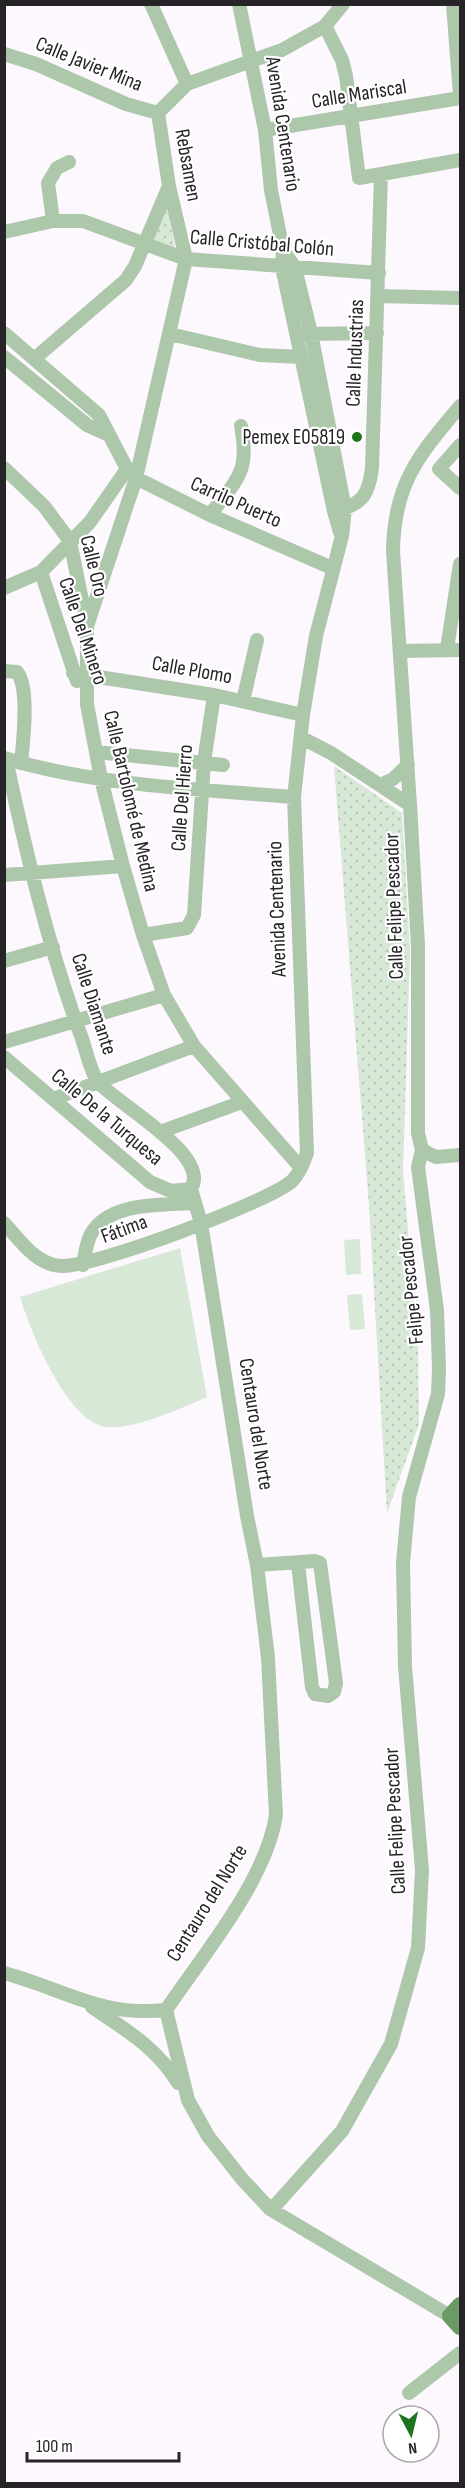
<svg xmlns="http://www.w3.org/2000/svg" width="465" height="2488" font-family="'Sofia Sans Condensed',sans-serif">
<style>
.park{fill:url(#park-dots)}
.pitch{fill:#d7e8d6}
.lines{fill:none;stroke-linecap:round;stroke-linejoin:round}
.minor{stroke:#acc7aa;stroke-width:14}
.major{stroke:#6a9b67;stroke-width:16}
.poi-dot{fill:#1f741e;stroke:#fff;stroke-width:2}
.labels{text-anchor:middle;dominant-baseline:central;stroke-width:4.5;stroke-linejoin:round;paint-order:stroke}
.street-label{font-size:21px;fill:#272428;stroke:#fff}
.poi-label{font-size:21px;fill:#272428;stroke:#fff;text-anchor:end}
</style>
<defs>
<pattern id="park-dots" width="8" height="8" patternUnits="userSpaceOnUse" patternTransform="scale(1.5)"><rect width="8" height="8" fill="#d7e8d6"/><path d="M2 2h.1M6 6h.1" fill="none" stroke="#b9c7b8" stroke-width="1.8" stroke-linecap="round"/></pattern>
</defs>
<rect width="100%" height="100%" fill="#fdf7fe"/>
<!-- park -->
<path class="park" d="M167 206 175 248 148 238Z
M334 766 402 813 410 952 403 1171 418 1350 419 1424 387 1513 369 1205Z"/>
<!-- pitch -->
<path class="pitch" d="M360 1239 361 1274 346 1275 344 1240Z
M180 1248 207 1397C184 1407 125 1434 101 1426 64 1413 31 1333 20 1297Z
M362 1294 365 1329 350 1330 347 1295Z"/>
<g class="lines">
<!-- minor -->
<path class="minor" d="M151 4 187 84
M239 4 265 130 271 190 283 250 282 267 334 511 340 532
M453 4 460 95
M325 26 342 60 346 76 359 178 460 160
M4 54 36 64 126 104 158 113
M158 113 169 186 186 259 136 478 87 626V704L101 779 123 866 143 935 164 995 194 1046 301 1168
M158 113 187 84 282 50 325 26 343 4
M265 130 460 98
M53 221 48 183 57 168 69 162
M4 232 53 221H83L186 259 379 273
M378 296 460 298
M4 333 99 415 127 469 136 478 210 515 332 568
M170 334 260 355 301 357
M304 334 377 333
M4 357 87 425 107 434
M34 359 126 280 135 266 169 186
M460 445 439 469 460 488
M4 468 44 506 70 541 87 625
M338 510C364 504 369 492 372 468L381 174
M210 515C237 479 250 473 241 426
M41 572 77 681
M4 588 41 572 90 522 127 469
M447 649 460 564
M400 651 460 650
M4 671 17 672C30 688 23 742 21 763
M73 673 214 695 303 715
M243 701 257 640
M302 738 331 753 410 805 418 946V1133L422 1150 436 1157 460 1155
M96 752 223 765
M4 758C98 786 197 789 294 797
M6 759C26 852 48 946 81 1036 86 1049 90 1071 98 1082 117 1104 212 1155 191 1189L201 1223 247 1516 257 1565 268 1658 276 1815C266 1881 203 1955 166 2010L188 2100 208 2136 242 2179 270 2209 450 2316
M380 785 393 779 408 765
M410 805 393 551C394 483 419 455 460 406
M4 875 123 866
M143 935 187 928 194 915 204 762 214 695
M4 961 53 947
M4 1042 164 995
M4 1057 150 1182 171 1191 191 1189
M53 1099 194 1046
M160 1132 242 1102
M4 1223C20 1240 36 1265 61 1266 92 1268 269 1202 292 1181 300 1173 303 1163 307 1153L294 797 303 715 316 636 342 536 345 509 311 333 295 268 283 250
M83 1265C85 1255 86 1243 91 1234 109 1201 164 1205 195 1203
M257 1565 315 1561 320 1563 336 1683 334 1692 328 1696 315 1694 312 1687 298 1564
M4 1973C64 1989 100 2017 166 2010
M92 2007C126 2030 157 2048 178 2083
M272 2209 342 2131 391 2044 418 1948 422 1870 405 1666 403 1563 409 1497 438 1394 439 1369 437 1310 418 1167 422 1150
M409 2393 460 2353"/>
<!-- major -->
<path class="major" d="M460 2305 450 2316 460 2327"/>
</g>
<!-- markers -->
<circle class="poi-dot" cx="357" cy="437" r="6"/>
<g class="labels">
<!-- street labels -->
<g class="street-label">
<text transform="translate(89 64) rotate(22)">Calle Javier Mina</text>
<text transform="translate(359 94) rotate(-9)">Calle Mariscal</text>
<text transform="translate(283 124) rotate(81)">Avenida Centenario</text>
<text transform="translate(188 165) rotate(80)">Rebsamen</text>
<text transform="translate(262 243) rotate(5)">Calle Cristóbal Colón</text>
<text transform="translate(355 353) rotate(-88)">Calle Industrias</text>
<text transform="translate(236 502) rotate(24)">Carrilo Puerto</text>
<text transform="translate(94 566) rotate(76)">Calle Oro</text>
<text transform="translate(83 631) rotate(71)">Calle Del Minero</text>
<text transform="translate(192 670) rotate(10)">Calle Plomo</text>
<text transform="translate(182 798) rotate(-86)">Calle Del Hierro</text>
<text transform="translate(131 801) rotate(77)">Calle Bartolomé de Medina</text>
<text transform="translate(394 906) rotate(-92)">Calle Felipe Pescador</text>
<text transform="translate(277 909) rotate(-92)">Avenida Centenario</text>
<text transform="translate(94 1004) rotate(72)">Calle Diamante</text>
<text transform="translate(107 1117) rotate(40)">Calle De la Turquesa</text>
<text transform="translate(124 1229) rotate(-20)">Fátima</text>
<text transform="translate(411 1290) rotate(-96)">Felipe Pescador</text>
<text transform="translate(256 1424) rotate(81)">Centauro del Norte</text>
<text transform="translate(395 1821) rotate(-93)">Calle Felipe Pescador</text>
<text transform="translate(207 1903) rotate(-58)">Centauro del Norte</text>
</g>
<!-- poi labels -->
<g class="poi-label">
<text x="345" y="437">Pemex E05819</text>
</g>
</g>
<!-- border -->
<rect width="465" height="2488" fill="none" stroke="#272428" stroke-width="12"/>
<!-- north arrow -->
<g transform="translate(411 2434) rotate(173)"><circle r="28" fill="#ffffff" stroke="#a9a7a9" stroke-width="1.5"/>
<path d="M0-4.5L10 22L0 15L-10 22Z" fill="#1f741e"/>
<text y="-9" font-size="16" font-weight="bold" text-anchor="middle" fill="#272428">N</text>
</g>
<!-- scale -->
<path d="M27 2452v9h152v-9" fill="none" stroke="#272428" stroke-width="3"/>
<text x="36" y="2452" font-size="18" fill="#272428" stroke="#ffffff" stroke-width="4.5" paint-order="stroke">100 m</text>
</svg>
